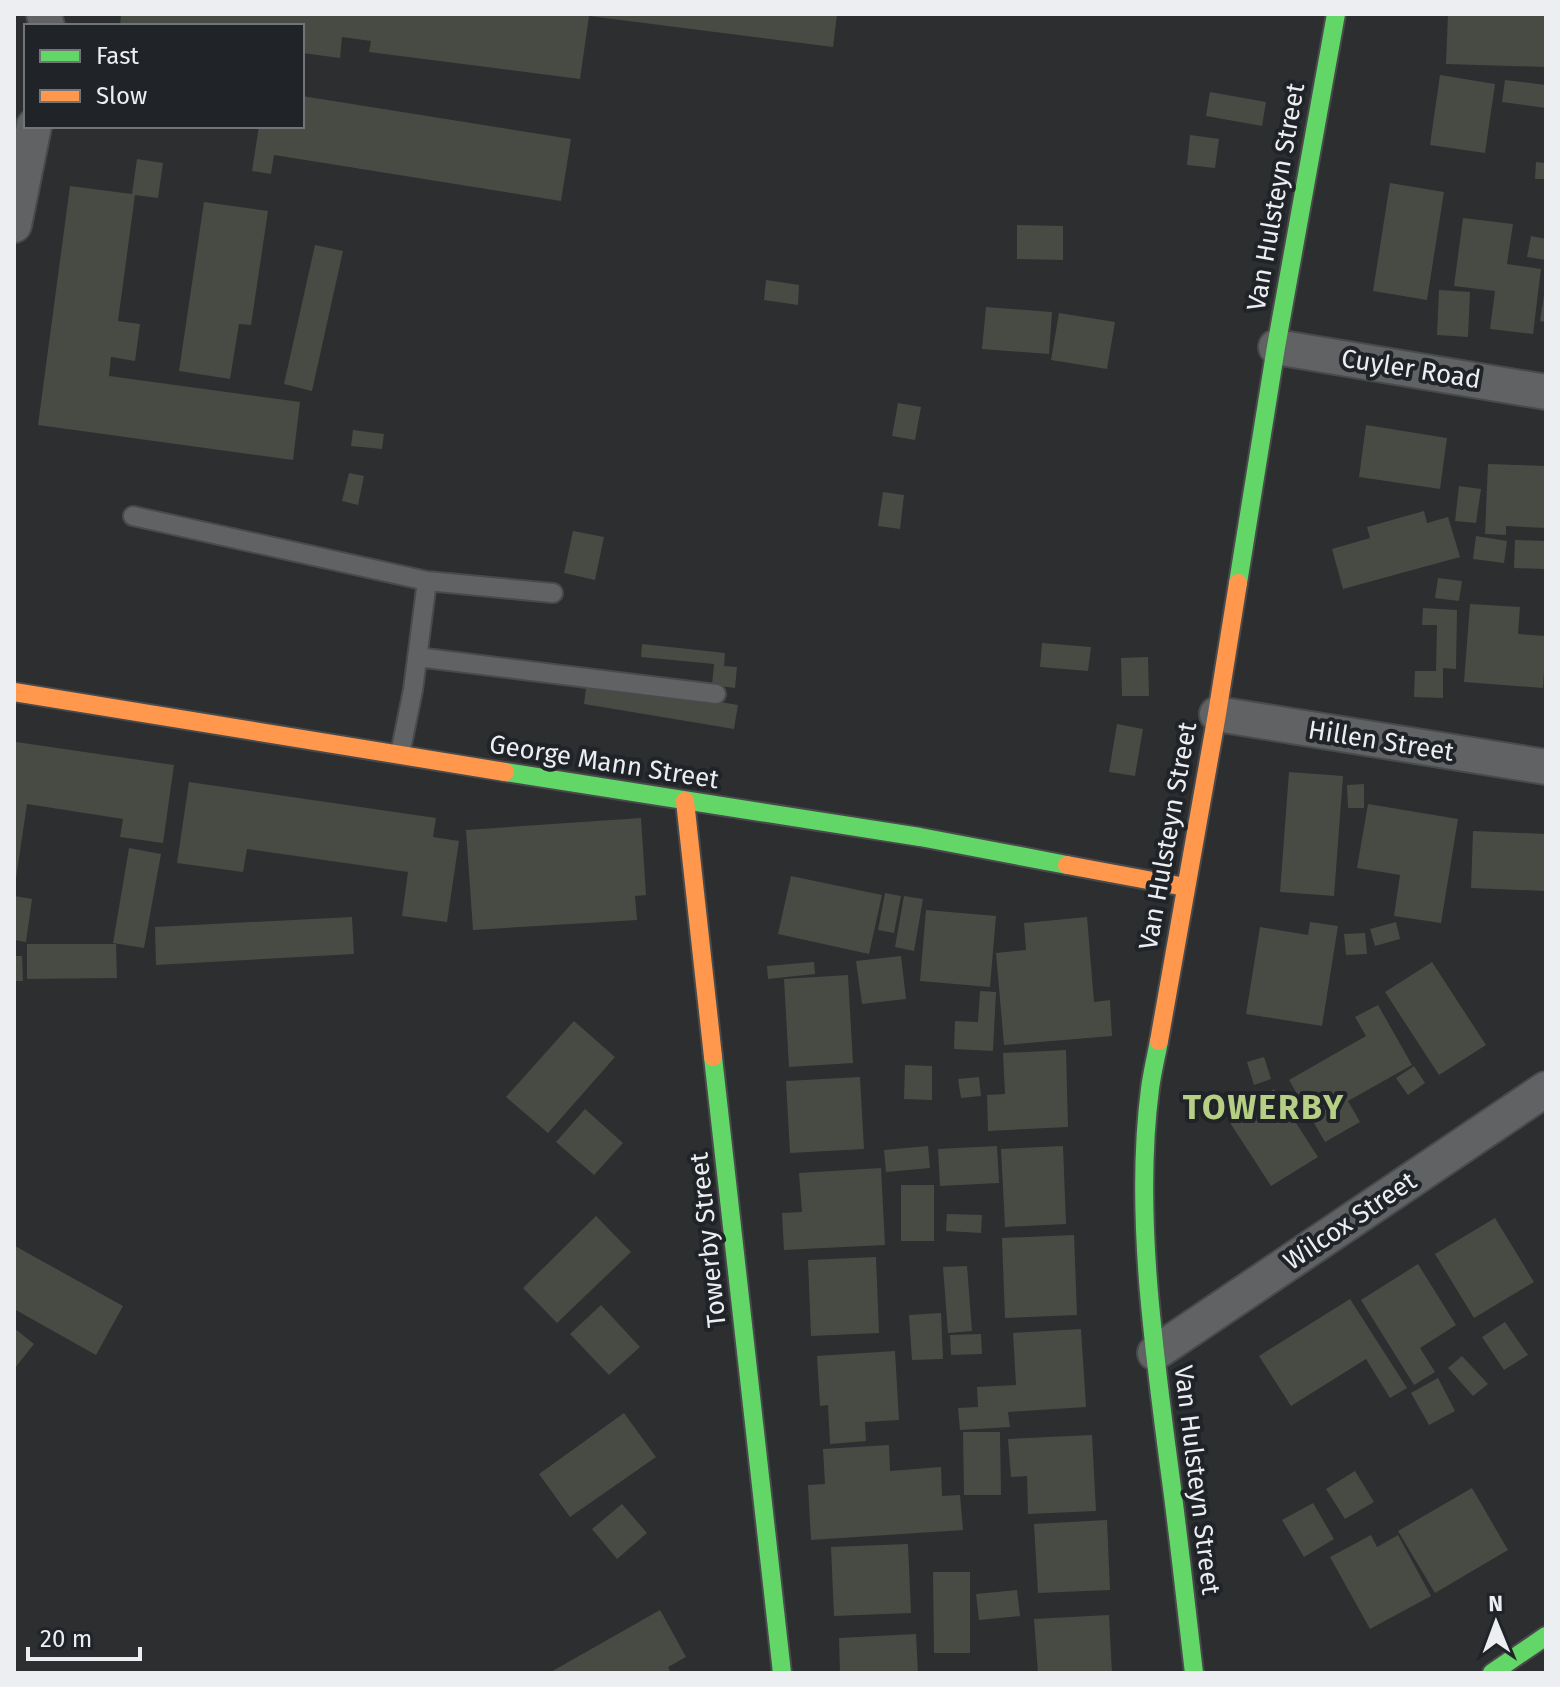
<svg xmlns="http://www.w3.org/2000/svg" width="1560" height="1687" font-family="'Fira Sans',sans-serif">
<style>
.building{fill:#474b44}
.lines{fill:none;stroke-linecap:round;stroke-linejoin:round}
.lane-casing{stroke:#484a4c;stroke-width:22}
.street-casing{stroke:#484a4c;stroke-width:38}
.fast-casing{stroke:#484a4c;stroke-width:22}
.slow-casing{stroke:#484a4c;stroke-width:22}
.lane{stroke:#616264;stroke-width:18}
.street{stroke:#616264;stroke-width:34}
.fast{stroke:#63d668;stroke-width:18}
.slow{stroke:#ff974d;stroke-width:18}
.labels{text-anchor:middle;dominant-baseline:central;stroke-width:8;stroke-linejoin:round;paint-order:stroke}
.street-label{font-size:26px;fill:#eceef1;stroke:#202428}
.district-label{font-size:34px;font-weight:bold;letter-spacing:2px;fill:#b7cf85;stroke:#202428}
</style>
<rect width="100%" height="100%" fill="#2c2e30"/>
<!-- building -->
<path class="building" d="M121 14H837L833 47 589 16 580 79 369 52 371 41 342 37 340 58 302 53V26H120Z
M1448 14H1546V67L1446 64Z
M1440 75 1495 84 1485 153 1430 145Z
M1505 80 1546 85V108L1502 102Z
M1210 92 1266 102 1262 126 1206 116Z
M302 96 571 139 561 201 274 155 271 174 252 171 259 126H302Z
M1190 135 1219 139 1215 168 1187 165Z
M137 159 163 163 158 198 135 195 118 321 140 324 135 361 111 357 109 376 300 402 293 460 38 425 70 186 132 194Z
M1536 162 1546 163V179H1535Z
M1390 183 1444 192 1427 300 1373 291Z
M204 202 268 211 251 325 239 324 230 379 179 371Z
M1463 218 1513 224 1507 264 1541 269 1533 334 1490 329 1495 291 1454 286Z
M1017 225 1063 226V260L1017 259Z
M1531 236 1546 239V260L1527 257Z
M315 245 343 251 312 391 284 384Z
M766 280 799 285 798 305 764 300Z
M1439 290 1470 292 1468 337 1437 335Z
M1544 295H1546V322L1540 321Z
M986 307 1052 312 1049 354 982 349Z
M1059 313 1115 322 1107 369 1051 360Z
M898 403 921 407 915 440 892 436Z
M1366 425 1447 438 1440 489 1359 477Z
M353 430 384 434 382 449 351 446Z
M1488 464 1546 466V528L1506 526V535L1485 534Z
M349 473 364 476 358 505 342 501Z
M1459 486 1481 489 1476 523 1455 521Z
M883 492 904 495 900 529 878 526Z
M1424 511 1427 523 1448 517 1460 557 1343 589 1332 549 1370 538 1367 527Z
M573 531 604 537 595 580 564 573Z
M1476 536 1507 541 1504 563 1473 559Z
M1515 540 1546 541V569L1514 568Z
M1438 578 1462 581 1459 601 1435 598Z
M1470 604 1520 607 1518 634 1546 636 1543 688 1464 682Z
M1423 608 1457 610 1456 669 1443 668V698L1414 697 1415 671H1436L1437 625H1422Z
M1042 643 1091 647 1088 671 1040 667Z
M642 644 725 653 724 666 737 667 735 688 712 685 714 664 641 657Z
M1148 657 1149 696H1122L1121 658Z
M587 680 738 705 734 729 584 704Z
M1117 724 1143 729 1135 776 1109 772Z
M16 742 174 765 163 843 120 837 123 819 27 804 16 878H14V758Z
M1289 772 1343 776 1334 896 1280 892Z
M189 782 436 818 433 837 459 841 447 922 402 916 408 872 247 849 243 872 177 863Z
M1364 784V808H1348L1347 785Z
M1368 804 1458 819 1441 923 1394 916 1400 875 1357 868Z
M641 818 646 895 635 896 637 920 473 930 466 830Z
M1473 831 1546 834V891L1471 888Z
M129 848 161 854 144 948 113 943Z
M791 876 882 895 869 954 778 934Z
M885 893 901 896 894 933 878 930Z
M14 896 32 899 26 942 14 940Z
M904 896 923 899 914 951 895 947Z
M926 910 996 916 990 987 920 981Z
M352 917 354 954 156 965 155 927Z
M1087 917 1094 1002 1110 1000 1112 1036 1004 1045 996 953 1026 950 1024 923Z
M1310 922 1338 926 1322 1026 1246 1014 1260 927 1308 935Z
M1396 922 1400 939 1375 946 1370 929Z
M1365 933 1367 954 1346 955 1344 934Z
M27 944H116L117 978 27 979Z
M14 956H22L23 981H14Z
M901 956 906 999 862 1004 856 961Z
M814 962 815 974 768 979 767 966Z
M1432 962 1486 1045 1439 1075 1385 992Z
M848 975 853 1063 789 1067 784 979Z
M980 991 996 992 993 1051 954 1049 955 1021 978 1022Z
M1378 1005 1412 1065 1348 1101 1360 1122 1325 1142 1289 1080 1366 1036 1355 1017Z
M574 1021 615 1057 548 1133 506 1097Z
M1066 1050 1068 1127 988 1131 987 1095 1005 1094 1003 1053Z
M1264 1057 1271 1079 1254 1085 1247 1062Z
M905 1065 932 1066V1100L904 1099Z
M1414 1066 1425 1083 1408 1095 1396 1078Z
M860 1077 864 1149 790 1153 786 1081Z
M979 1077 981 1096 961 1098 958 1079Z
M1274 1089 1318 1157 1271 1186 1227 1118Z
M585 1109 623 1143 594 1175 556 1142Z
M928 1146 930 1168 886 1172 884 1150Z
M997 1146 999 1183 940 1186 938 1149Z
M1063 1146 1066 1224 1005 1227 1001 1149Z
M881 1168 885 1245 784 1250 782 1213 802 1212 799 1173Z
M901 1185H934V1241H901Z
M947 1214 982 1215 981 1233 946 1231Z
M596 1216 631 1252 557 1323 523 1288Z
M1495 1218 1534 1282 1474 1318 1435 1254Z
M1074 1235 1077 1315 1005 1318 1002 1238Z
M15 1246 123 1306 96 1355 14 1309Z
M876 1257 879 1333 811 1336 808 1260Z
M1418 1264 1456 1325 1420 1348 1435 1372 1414 1385 1361 1300Z
M967 1266 972 1331 948 1333 943 1267Z
M1350 1299 1407 1388 1390 1398 1366 1359 1291 1406 1259 1356Z
M601 1305 640 1347 609 1375 570 1334Z
M941 1313 943 1359 912 1360 909 1315Z
M1505 1322 1528 1355 1504 1370 1482 1337Z
M14 1328 34 1344 14 1369Z
M1081 1329 1086 1407 1008 1412 1010 1427 960 1430 958 1408 978 1407 977 1387 1016 1385 1013 1333Z
M981 1334 982 1354 951 1355 950 1335Z
M895 1351 899 1420 865 1422 866 1441 830 1444 828 1405 820 1406 817 1356Z
M1462 1356 1488 1384 1473 1396 1448 1368Z
M1438 1378 1455 1411 1429 1425 1411 1393Z
M624 1413 656 1457 570 1517 539 1474Z
M963 1432H1000L1001 1495H964Z
M1092 1435 1096 1511 1028 1514 1027 1476 1011 1477 1008 1439Z
M889 1445 890 1471 941 1467 942 1496 960 1495 963 1530 811 1540 808 1485 825 1484 823 1449Z
M1355 1471 1374 1502 1345 1519 1326 1489Z
M1472 1488 1508 1550 1435 1593 1398 1531Z
M1313 1503 1334 1539 1304 1557 1282 1520Z
M622 1504 647 1533 617 1559 592 1529Z
M1107 1520 1110 1590 1038 1593 1034 1524Z
M1371 1535 1377 1547 1398 1535 1431 1596 1370 1629 1330 1557Z
M908 1544 911 1613 834 1616 831 1547Z
M933 1572H970V1653H934Z
M1017 1590 1020 1616 979 1620 976 1594Z
M660 1610 686 1657 668 1667 671 1673H549Z
M1109 1615 1112 1673H1038L1034 1619Z
M916 1634 918 1673H840L839 1638Z"/>
<g class="lines">
<defs>
<path id="lane" d="M133 516 427 581 413 690 400 754
M427 581 553 593
M417 657 716 694"/>
<path id="street" d="M44 14 47 26
M14 225 34 126
M1276 347 1546 392
M1217 714 1546 767
M1155 1353 1546 1089"/>
<path id="fast" d="M1238 583 1276 347 1336 14
M505 772 920 837 1067 865
M1159 1041C1156 1057 1152 1073 1150 1089 1134 1211 1154 1351 1170 1473 1179 1539 1186 1606 1194 1673
M713 1057 782 1673
M1492 1673 1546 1636"/>
<path id="slow" d="M14 692 505 772
M685 801 713 1057
M1067 865 1185 887
M1159 1041 1217 714 1238 583"/>
</defs>
<!-- lane casing -->
<use href="#lane" class="lane-casing"/>
<!-- street casing -->
<use href="#street" class="street-casing"/>
<!-- fast casing -->
<use href="#fast" class="fast-casing"/>
<!-- slow casing -->
<use href="#slow" class="slow-casing"/>
<!-- lane -->
<use href="#lane" class="lane"/>
<!-- street -->
<use href="#street" class="street"/>
<!-- fast -->
<use href="#fast" class="fast"/>
<!-- slow -->
<use href="#slow" class="slow"/>
</g>
<g class="labels">
<!-- street labels -->
<g class="street-label">
<text transform="translate(1276 197) rotate(-80)">Van Hulsteyn Street</text>
<text transform="translate(1411 369) rotate(9)">Cuyler Road</text>
<text transform="translate(1381 741) rotate(9)">Hillen Street</text>
<text transform="translate(604 762) rotate(9)">George Mann Street</text>
<text transform="translate(1168 836) rotate(-80)">Van Hulsteyn Street</text>
<text transform="translate(1350 1221) rotate(-34)">Wilcox Street</text>
<text transform="translate(708 1240) rotate(-96)">Towerby Street</text>
<text transform="translate(1197 1480) rotate(83)">Van Hulsteyn Street</text>
</g>
<!-- district labels -->
<g class="district-label">
<text x="1264" y="1107">TOWERBY</text>
</g>
</g>
<!-- border -->
<rect width="1560" height="1687" fill="none" stroke="#eceef1" stroke-width="32"/>
<!-- legend -->
<rect x="24" y="24" width="280" height="104" fill="#202428" stroke="#727578" stroke-width="2"/>
<rect x="40" y="50" width="40" height="12" fill="#63d668" stroke="#727578" stroke-width="2"/>
<text x="96" y="64" font-size="24" fill="#eceef1">Fast</text>
<rect x="40" y="90" width="40" height="12" fill="#ff974d" stroke="#727578" stroke-width="2"/>
<text x="96" y="104" font-size="24" fill="#eceef1">Slow</text>
<!-- north arrow -->
<g transform="translate(1496 1623) rotate(359)" stroke="#202428" stroke-width="6" paint-order="stroke">
<path d="M0-6L14 30L0 20L-14 30Z" fill="#eceef1"/>
<text y="-12" font-size="22" font-weight="bold" text-anchor="middle" fill="#eceef1">N</text>
</g>
<!-- scale -->
<path d="M28 1647v12h112v-12" fill="none" stroke="#eceef1" stroke-width="4"/>
<text x="40" y="1647" font-size="24" fill="#eceef1" stroke="#202428" stroke-width="6" paint-order="stroke">20 m</text>
</svg>
